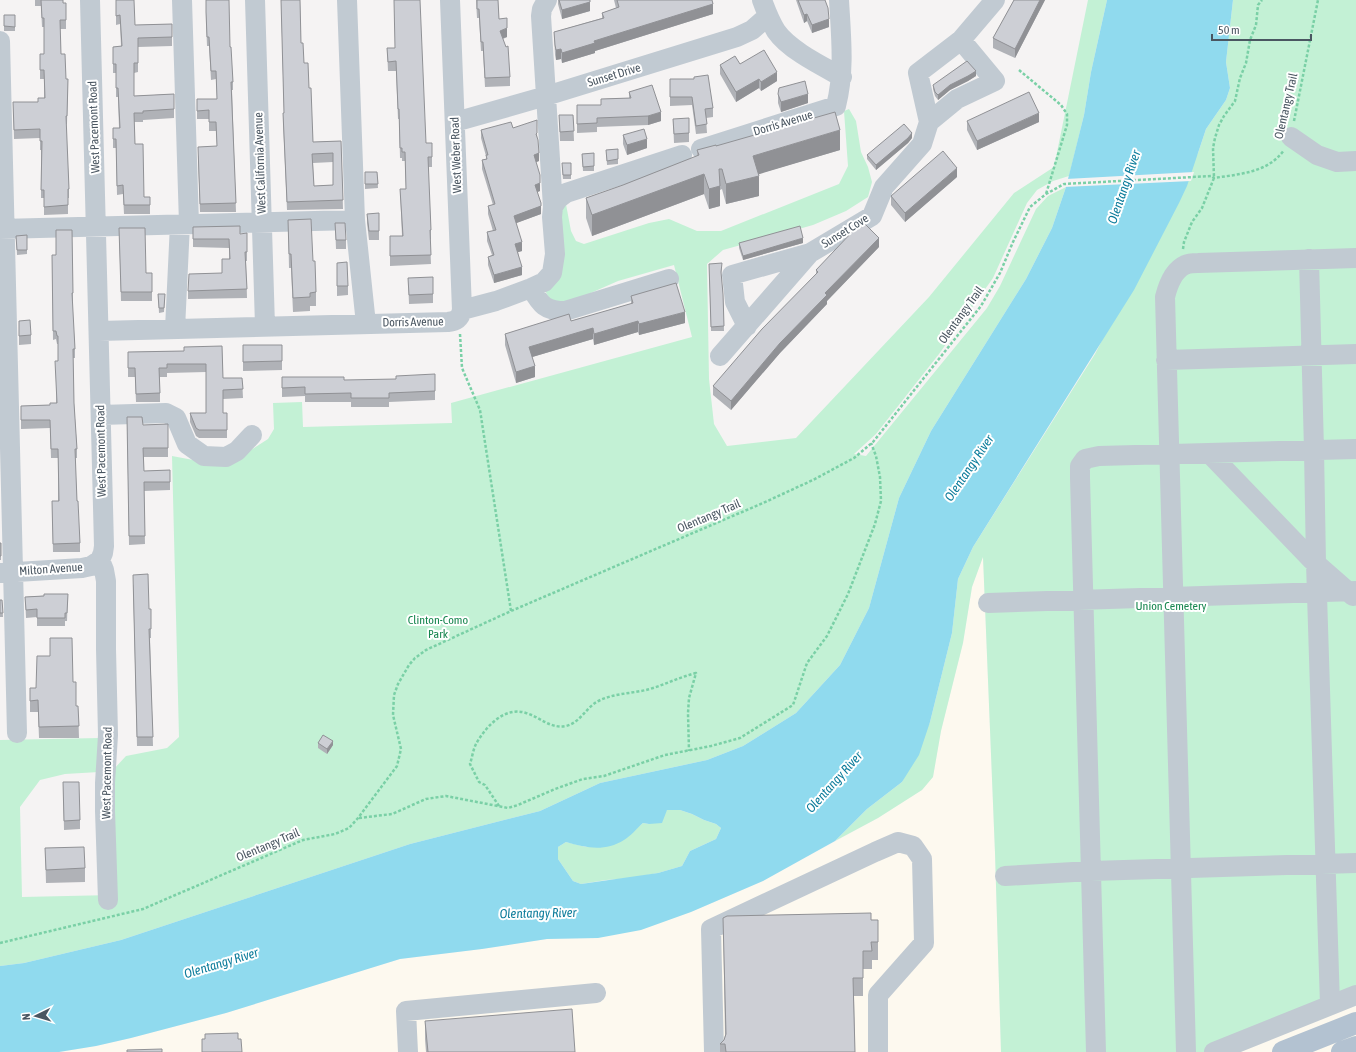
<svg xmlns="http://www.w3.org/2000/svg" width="1356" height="1052" font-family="'Asap Condensed',sans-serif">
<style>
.commercial{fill:#fdf9ef}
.green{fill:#c3f1d5}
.water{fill:#90daee;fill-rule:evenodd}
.pier{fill:#f5f3f3}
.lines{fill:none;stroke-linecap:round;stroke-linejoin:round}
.path{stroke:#7ad0a6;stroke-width:2.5;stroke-dasharray:3 2;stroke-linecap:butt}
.minor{stroke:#c1cad2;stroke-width:20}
.major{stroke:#b3c2d1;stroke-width:22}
.wall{fill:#b0b2b7;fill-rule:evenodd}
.shaded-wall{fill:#909195}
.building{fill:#cdcfd5;stroke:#909195;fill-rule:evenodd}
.labels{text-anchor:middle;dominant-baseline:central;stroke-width:4;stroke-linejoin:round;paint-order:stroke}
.street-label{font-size:12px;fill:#4a5661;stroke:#fff}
.park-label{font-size:12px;fill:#17864f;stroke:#fff}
.water-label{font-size:13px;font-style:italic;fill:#0c7c9b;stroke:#fff}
</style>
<rect width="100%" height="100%" fill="#f5f3f3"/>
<!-- commercial -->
<path class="commercial" d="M983 556 995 853 1001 1052H59L96 1046 131 1038 226 1013 400 959 482 949 547 939 598 938 691 912 763 881 878 818 922 790 933 777 941 731 963 643 972 587Z
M1356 1003V1052H1235Z"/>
<!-- green -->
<path class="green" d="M1088 0H1107L1091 72 1084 115 1069 176 1053 181 1037 190 1027 203 993 278 939 354 876 434 854 454 866 456 987 308 1000 286 1036 209 1048 196 1066 187 1052 228 1026 279 931 431 899 498 869 608 840 665 796 713 743 746 707 760 600 783 540 811 410 844 121 940 24 963 0 966V740L100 738 99 772 65 774 40 780 20 807 22 897 113 895V770L126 756 167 748 179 737 172 456 204 462 237 459 268 439 274 429 273 403 302 402 303 427 452 423 451 403 692 337 674 265 618 281 568 303 551 301 544 289 556 225 565 199 571 231 576 241 584 244 649 223 669 219 697 231H721L839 184 848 166 844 111 849 109 856 121 861 152 868 167 872 182 868 197 846 211 813 225 723 250 707 264 709 379 714 424 727 446 796 438 929 297 1014 193 1054 167Z
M1233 0H1356V1003L1235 1052H1001L995 853 983 557 972 587 963 643 941 731 933 777 922 790 878 818 835 841 867 809 902 782 930 722 952 633 958 579 973 547 1095 354 1198 153 1206 129 1226 100 1230 88 1226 62Z
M667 810H680L692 814 704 820 716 824 721 828 716 839 690 851 682 866 658 873 631 878 606 880 581 884 573 881 558 859V847L566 842 586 847 636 829 643 823 649 824Z"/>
<!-- water -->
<path class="water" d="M1107 0H1233L1226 62 1230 88 1226 100 1206 129 1187 186 1179 203 1134 290 973 547 958 579 952 633 930 722 919 755 902 782 867 809 835 841 763 881 691 912 641 930 598 938 547 939 482 949 400 959 226 1013 131 1038 96 1046 59 1052H0V966L24 963 121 940 410 844 540 811 600 783 707 760 743 746 796 713 840 665 869 608 899 498 931 431 1026 279 1052 228 1066 187 1084 115 1091 72ZM667 810H680L692 814 704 820 716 824 721 828 716 839 690 851 682 866 658 873 581 884 573 881 558 859V847L566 842C586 848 605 852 624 840 631 836 637 828 643 823L649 824 662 823Z"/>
<!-- pier -->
<path class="pier" d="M1194 172 1191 181 1064 187 1066 179Z"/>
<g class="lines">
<!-- path -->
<path class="path" d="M1019 70 1061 105 1067 114V125L1046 194
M1294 121 1318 0
M1183 249 1184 242 1192 222 1202 208 1214 178 1213 148 1215 138 1219 125 1224 116 1235 101 1240 78 1246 63 1250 40 1256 25 1258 5 1262 0
M460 334 462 368 480 410 511 611
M499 806 485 785 479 782 470 764C472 758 473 750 476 744 486 726 505 706 526 713 540 717 550 729 566 726 579 723 585 710 595 703 610 693 632 694 650 689 666 684 680 677 696 673L689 698 688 713 689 751
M359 818 392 814 426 799 446 796 508 808 518 805 555 789 583 779 604 776 665 755 711 746 740 738 793 705 807 663 827 636 848 594 875 524 881 501 880 477 876 456 871 443
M0 943 143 909 303 840 335 834 349 828 358 818 397 766 401 749 393 715 394 695 398 684 409 665 415 658 426 650 511 611 763 503 813 480 854 458 873 442 981 306 1000 273 1013 242 1030 207 1046 194 1064 184 1212 176 1214 178C1239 174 1268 173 1284 150"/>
<!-- minor -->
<path class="minor" d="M90 0 104 546 103 553 100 560 104 570 106 581V649L108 735 105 783V811L108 900
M182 0 189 224
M255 0 265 326
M347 0 355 220 366 324
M547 0 542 9 541 16 553 207
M762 0C766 11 770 21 776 31 789 50 822 66 842 77
M0 41 17 733
M455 122 546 96 737 37 752 30 768 16
M929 122 918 73 961 40 995 0
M1291 137 1317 155 1337 162 1356 161
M701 149 836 106C845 71 841 36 839 0
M0 229 355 220
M1309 259 1314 450 1316 563 1330 1005
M531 288C541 305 545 311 565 311L669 279
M462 310 496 301 531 288 544 282 552 273 555 254 552 217 553 207 558 199 566 193 682 155
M747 326 735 302 732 275 810 253
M175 329 180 224
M99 331 448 322C456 321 460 319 462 310L450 0
M720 356 810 253 872 216 884 187 922 144 929 122 957 99 995 81 961 40
M1166 360 1356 354
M101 415 166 413 176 418 187 444 204 456 226 457 237 451 252 435
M1209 453 1312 560 1353 596
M0 573 82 568 91 566 100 560
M988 603 1356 591
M1005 876 1091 871 1356 863
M408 1052 406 1011 596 993
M714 1052 711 929 875 852 898 842 913 846 922 859 924 943 878 995V1052
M1096 1052 1080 478V466L1085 459 1099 456 1356 449
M1186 1052 1165 297C1168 285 1174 270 1185 265 1189 263 1194 263 1198 263L1356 258
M1214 1052 1356 995"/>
<!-- major -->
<path class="major" d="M1283 1052 1356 1023
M1342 1052 1356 1047"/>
</g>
<!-- wall -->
<path class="wall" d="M35 0H63V3H66V29H60L61 54 66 79H68L67 124H66L69 189V198H68V214L44 215V198H41V150H40V138L14 139 13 102H38L44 98V79H40V62L44 54V27H42L41 6H35Z
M116 0 135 25 172 24V46L138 47V72L134 73V96L174 94V118L143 120V122H134L135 144 144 197H150V214H124L123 194 117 195 116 148H113V128H119L118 97H116V73H113V47L121 46 120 24 116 25Z
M206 0 230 47 233 82V90H232L236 212H200L198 156 217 146 216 131H209V119H197V108L217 99 216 79 211 80 209 46H207L206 21Z
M281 0H300L301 43 304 63 309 88 313 142 341 141 343 209 287 210 283 121V113H284ZM333 162V185L314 186 313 163Z
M476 0H498L499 19 507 37 503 39 510 77V86L485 87 483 51H481L479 18H477Z
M558 0H590V11L562 19 558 4Z
M614 0H712L713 14 595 51V53L562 63 561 59 556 60 555 55 554 32 602 18V13L616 8Z
M796 0H825L829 27 812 33 807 21 804 23Z
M1014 0H1045L1015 58 993 48V38Z
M4 15H15V31H4Z
M387 48H395L426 143H432V167H428L431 230V239H430L431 264 390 266V236H402L400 189H406L405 161H402V158H400L399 119H398L396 71H388Z
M740 64 777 81 761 91 759 88 736 102 720 74V65Z
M976 76 968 81 950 90 938 100 935 96 933 89V85Z
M670 79 713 108V117L706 118 707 133 696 134 692 105 670 106Z
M629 92 661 121 648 125 597 127V132L577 133V105H601V99L629 98Z
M778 94 808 103 781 112 778 103Z
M559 115H573L574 141H560Z
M673 119 689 133V142L674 143Z
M967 121 1039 122 977 150 967 130Z
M513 128 537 133 539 161 536 162 540 191 537 192 541 211V214L516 223 522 251 518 252 522 275 494 283 488 265V257L492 255 487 241V232L493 231 488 214V206L493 205 482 169V160L486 159V156L481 138V130Z
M623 135 647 148 627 155 623 144Z
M912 138 908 143 876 170 867 159V155Z
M716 146 840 150 758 174 759 196 726 204 722 189 720 190V206L709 209 704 194 592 236 586 218V198L623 185 697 156V150Z
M618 149V164L607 165 606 150Z
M594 153V171H583L582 154Z
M571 163V179H563L562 167Z
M365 172H377L378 188 365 189Z
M957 177 905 222 891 205V196Z
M367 214 379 231V240H369L367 223Z
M288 220 313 261 316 292V306H310V311L293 312 291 268H289Z
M335 223 346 240V249H336Z
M193 227 240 234 247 252V261H246L247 298 188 299V291L222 273 229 259V248L193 247Z
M119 228 146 273H152V301H121Z
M72 230 73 301H72L75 349V358H73L74 403 77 449V458H75L77 501 80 543V552H53L52 501H58V458H51L50 428 21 429V406L50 405 56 403 58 361V344H57L56 339 53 340 52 255H56Z
M27 235V254L17 255 16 236Z
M739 243H803L743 260 739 248Z
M879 247 827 301V304L780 353 731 410 713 395V386L816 274V270Z
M709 264 722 268 721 274 723 294 724 331H711Z
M337 272 348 286V295L337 296Z
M408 278 433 294V303L409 304Z
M158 294H165L164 312 159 313Z
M631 296 685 323 639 335 638 332 594 345 593 339 532 357 535 377 516 383 505 345V334L571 321 631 304Z
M19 321 31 335V344L19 345Z
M243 345H282V370L243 371Z
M222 346 223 378H242L243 398 223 399V413H227V438H199L196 436 190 422V413H206V372L167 373V377H160V402H136L135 377H128V352L184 351Z
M282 377 344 380 435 391V400L389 402V407H351V402H305V396L282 397Z
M127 417 143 425 168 424V457H144V471L170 470V490L144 491 145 544 129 545Z
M0 543H1V560H0Z
M133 584 149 609 151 619V638H150L153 746H137Z
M68 594 67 621H65V626H37V617L26 618 25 597Z
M0 600H2L3 617H0Z
M73 682 76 706H78L79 738H39L38 712H30V688H36Z
M318 743 333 745 327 754 318 748Z
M63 782 80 820V829L64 830Z
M45 848 85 868V882L46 883Z
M723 918 878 920V960H872V969H863V996H854L855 1052H720V1044L724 1040 725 1035Z
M425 1021 575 1052H426L425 1039Z"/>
<!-- shaded-wall -->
<path class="shaded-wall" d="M1040 0H1045L1015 58V49Z
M590 2V11L562 19V10Z
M713 4V14L595 51V53L562 63V53L594 41Z
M807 14V21L804 23V15Z
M829 19V27L812 33V25Z
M507 28V37L500 39V31Z
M561 49V59L556 60V50Z
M976 71V76L968 81 950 90 938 100V95L950 85Z
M777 72V81L761 91V82Z
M759 79V88L736 102V92Z
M808 94V103L781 112V102Z
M661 112V121L648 125V116Z
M1039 113V122L977 150V141Z
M840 130V150L753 176V156Z
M912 133V138L908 143 876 170V165Z
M647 139V148L627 155V145Z
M539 153V161L534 163V155Z
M957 168V177L905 222V213Z
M704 174V194L592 236V215Z
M759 176V196L726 204V184Z
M540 183V191L535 193V185Z
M720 186V206L709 209V189Z
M541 203V214L514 224V216Z
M803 238V243L743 260V256Z
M879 238V247L827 301V304L780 353 731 410V401L780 343 825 293Z
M522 242V251L515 253V244Z
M522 267V275L494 283V275Z
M685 312V323L639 335V324Z
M638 321V332L594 345V334Z
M593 328V339L529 358V347Z
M535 366V377L516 383V372Z
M333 741V745L327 754V749Z"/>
<!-- building -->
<path class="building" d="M41 0H63V3H66V20H60L61 54H65L66 79H68L67 116H66L69 189H68V205L44 207V190H41L42 141H40V129L14 130 13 102H38V98H45L44 70H40V54H44V18H42Z
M116 0H134L135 25 172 24V37L138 38V63H134V96L174 94V109L143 111V113H134L135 144H143L144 197H150V205H124L123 185 117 186 116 139H113V128H120L118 88H116V64H113V47L122 46 120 15 116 16Z
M206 0H229L230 47H231L233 82H231L236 203 200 204 198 147 217 146 216 122H209V110L197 111V99H217L216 71H211L209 37H207L206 12Z
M281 0H300L301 43H303L304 63H308L309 88H311L313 142 341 141 343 200 287 202 283 113H284ZM333 153V185L314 186 312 154Z
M394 0H420L426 143H432V157H428L431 230H430L431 255 390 256V236H403L400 189H406L405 152H402V148H400L399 109H398L396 61 388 62 387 48H395Z
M477 0H498L499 19 507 18V28L500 31 506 47 508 46 510 77 485 78 483 42H481L479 9H477Z
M559 0H590V2L562 10Z
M617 0H712L713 4 594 41 595 43 562 53 561 49 556 50 555 45 554 32 604 18 602 13 619 7Z
M798 0H825L828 8 829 19 812 25 807 14 804 15Z
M1014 0H1040L1015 49 993 38Z
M4 15H15V27L4 26Z
M764 50 777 72 761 82 759 79 736 92 720 65 735 56 740 64Z
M967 61 976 71 968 76 950 85 938 95 935 92 933 85Z
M708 75 713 108 705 109 707 124 696 126 692 97H670V79H694V77Z
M805 81 808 94 781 102 778 94 779 88Z
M652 85 661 112 648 116 597 118V123L577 124V105H601V99L631 98 629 92Z
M1029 92 1039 113 977 141 967 121Z
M835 112 840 130 753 156 759 176 726 184 722 169H719L720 186 709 189 704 174 592 215 586 198 623 185 699 155 697 150 716 145V146Z
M559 115H573L574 131 560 132Z
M689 118V133L674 134 673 119Z
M537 120V133L536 134 538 140 539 153 534 155 540 175V183L535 185 541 203V206L514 216 522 242 515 244 522 267 494 275 488 257 494 255 487 232 496 230 488 206 495 204 482 160 487 159 486 155H488L481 130 511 122 513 128Z
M904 124 912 133 908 138 876 165 867 155Z
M644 129 647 139 627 145 623 135Z
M618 149V159L607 161 606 150Z
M943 151 957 168 905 213 891 196Z
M594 153V166L583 167 582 154Z
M562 163H571V175H563Z
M365 172H377L378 184H365Z
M379 213V231H369L367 214Z
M311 219 313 261H315L316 292 310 293V297L293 298 291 254H289L288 220Z
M335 223H345L346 240H336Z
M865 224 879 238 825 293 827 295 780 343 731 401 713 386 762 329 818 272 816 270 853 231Z
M240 226V234L247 233V252H245L247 289 188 291 189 274 222 273V259H230L229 239H193V227Z
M800 226 803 238 743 256 739 243Z
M119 228H145L146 273H152V292H121Z
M56 230H72L73 293H72L75 349H73L74 403 77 449H75L77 501H78L80 543 53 544 52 501H59L58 449H51L50 420H21V406L50 405V403H57L55 361H58V336H57L56 331H53L52 255H56Z
M27 235V250H17L16 236Z
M347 262 348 286H337V263Z
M722 263 721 272 723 294 724 326 711 327 709 264Z
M433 277V294L409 295 408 278Z
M676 283 685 312 639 324 638 321 594 334 593 328 529 347 535 366 516 372 505 334 569 314 571 321 633 303 631 296Z
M158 294H165L164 308H159Z
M30 320 31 335 19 336V321Z
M243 345H282V361L243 362Z
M222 346 223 378H242L243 389 223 390V413H227V430H199L196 428 190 413H206V364H167V368H159L160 393 136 394 135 368H128V352L184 351V347Z
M435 374V391L389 393V398H351V393L305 394V387L282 388V377H344V380L396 379V376Z
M127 417H142L143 425 168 424V448H143L144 471 170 470V482H144L145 536H129Z
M0 543H1V556H0Z
M148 574 149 609H151V629H149L153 737H137L133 575Z
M44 594H68L67 613H65V618H37V609L26 610 25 597 44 596Z
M0 600H2L3 613H0Z
M50 638H72L73 682H76V706H78L79 726 39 727 38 700 30 701V688H36L37 656H50Z
M323 735 333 741 327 749 318 743Z
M63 782H79L80 820 64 821Z
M84 847 85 868 46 870 45 848Z
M871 913V920H878V942H871L872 951H863V978H853L855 1052H726L725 1044H720L724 1040 726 1034 723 918 727 916Z
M572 1009 575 1052H428L425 1021Z
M238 1033V1039H241L242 1052H202V1039H205V1034Z
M162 1049V1052H127V1050Z"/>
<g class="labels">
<!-- street labels -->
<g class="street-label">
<text transform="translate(614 75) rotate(-17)">Sunset Drive</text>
<text transform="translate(1286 106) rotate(-77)">Olentangy Trail</text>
<text transform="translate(783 123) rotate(-17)">Dorris Avenue</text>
<text transform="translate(94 127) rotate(-92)">West Pacemont Road</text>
<text transform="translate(456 155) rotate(-92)">West Weber Road</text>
<text transform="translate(260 163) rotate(-92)">West California Avenue</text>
<text transform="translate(845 231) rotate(-32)">Sunset Cove</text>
<text transform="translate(961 315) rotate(-54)">Olentangy Trail</text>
<text transform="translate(413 322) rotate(-1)">Dorris Avenue</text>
<text transform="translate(101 451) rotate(-91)">West Pacemont Road</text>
<text transform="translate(709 516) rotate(-23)">Olentangy Trail</text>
<text transform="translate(51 569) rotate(-4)">Milton Avenue</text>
<text transform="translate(107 773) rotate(-89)">West Pacemont Road</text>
<text transform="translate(268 845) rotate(-23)">Olentangy Trail</text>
</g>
<!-- park labels -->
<g class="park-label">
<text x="1171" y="606">Union Cemetery</text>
<text x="438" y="620">Clinton-Como<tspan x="438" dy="14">Park</tspan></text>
</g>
<!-- water labels -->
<g class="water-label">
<text transform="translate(1124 187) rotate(-71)">Olentangy River</text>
<text transform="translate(969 468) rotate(-56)">Olentangy River</text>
<text transform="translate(834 782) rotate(-48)">Olentangy River</text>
<text transform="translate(538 913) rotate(-1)">Olentangy River</text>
<text transform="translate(221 963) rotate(-17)">Olentangy River</text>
</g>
</g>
<!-- north arrow -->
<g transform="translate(36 1016) rotate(265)" stroke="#ffffff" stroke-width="3" paint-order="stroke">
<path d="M0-3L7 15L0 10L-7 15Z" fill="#4a5661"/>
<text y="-6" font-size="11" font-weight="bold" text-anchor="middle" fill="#4a5661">N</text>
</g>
<!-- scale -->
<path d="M1212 34v6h99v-6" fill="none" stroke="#4a5661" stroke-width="2"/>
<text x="1218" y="34" font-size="12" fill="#4a5661" stroke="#ffffff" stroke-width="3" paint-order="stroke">50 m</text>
</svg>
